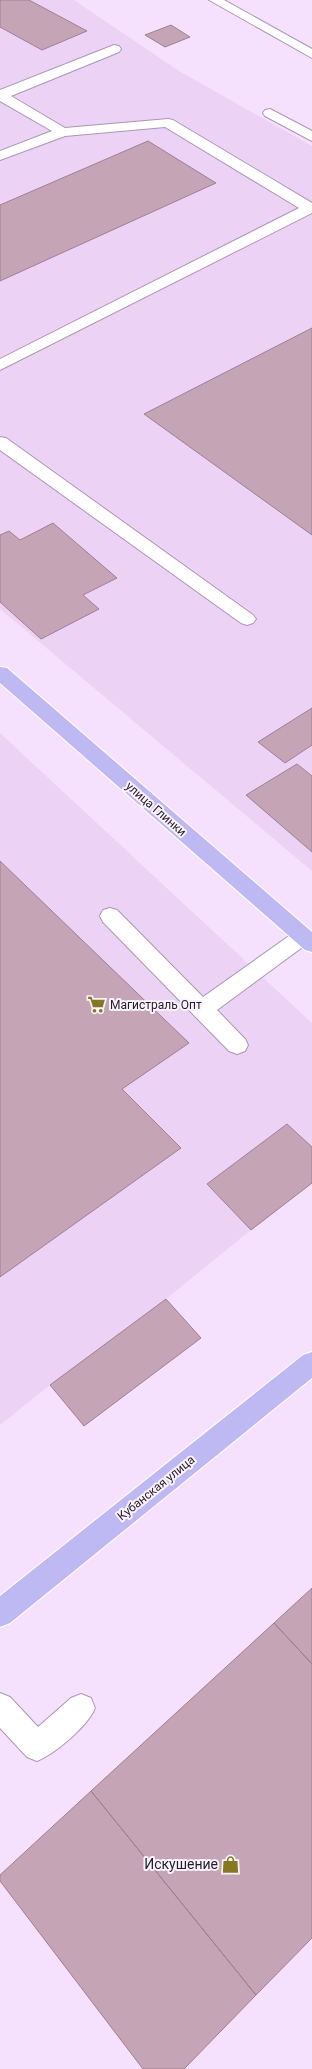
<svg xmlns="http://www.w3.org/2000/svg" width="312" height="2069" font-family="Roboto,sans-serif">
<style>
.built{fill:#ecd3f6}
.building{fill:#c4a4b5;stroke:#9e8090}
.lines{fill:none;stroke-linecap:round;stroke-linejoin:round}
.minor-casing{stroke:#aa97b2;stroke-width:2}
.major-casing{stroke:#fff;stroke-width:2}
.minor{fill:#fff;fill-rule:evenodd}
.major{fill:#beb8f3;fill-rule:evenodd}
.labels{text-anchor:middle;dominant-baseline:central;stroke-width:4;stroke-linejoin:round;paint-order:stroke}
.street-label{font-size:12px;fill:#251d28;stroke:#fbf3ff}
.poi-label{font-size:12px;fill:#251d28;stroke:#fbf3ff;text-anchor:start}
.near-poi-label{font-size:14px;fill:#251d28;stroke:#fbf3ff;text-anchor:end}
</style>
<rect width="100%" height="100%" fill="#f5e1fe"/>
<!-- built -->
<path class="built" d="M0 0H74L179 71 312 146V871L0 609Z
M0 733 312 1023V1183L251 1230 166 1299 50 1385 0 1425Z"/>
<!-- building -->
<path class="building" d="M0 0H29L87 31 42 50 0 27Z
M171 25 190 37 165 47 145 35Z
M148 141 216 183 0 281V205Z
M312 328V535L144 414Z
M53 523 117 578 83 595 99 609 41 639 0 602V535L9 531 20 540Z
M312 708V745L285 763 258 742Z
M297 764 312 776V852L246 795Z
M0 861 189 1043 122 1089 181 1148 0 1277Z
M287 1124 312 1147V1183L251 1230 207 1184Z
M166 1299 201 1338 84 1426 50 1385Z
M312 1588V1664L274 1623Z
M274 1623 312 1664V1938L256 1995 91 1791Z
M91 1791 256 1995 184 2069H143L0 1881V1875Z"/>
<g class="lines">
<defs>
<path id="minor" d="M209 0H224L312 49V58Z
M114 45 119 46 121 49 119 52 11 96 65 128 168 119 173 120 312 203V213L0 370V359L299 208 165 127 65 136 0 160V151L52 131 0 101V90Z
M270 109 312 131V141L265 116 263 113 265 110Z
M0 437 6 438 253 615 256 619 253 623 247 625 241 623 0 450Z
M110 908 117 910 203 997 296 931 303 929 310 931 312 940 217 1010 245 1039 248 1045 245 1051 237 1054 229 1051 103 922 100 916 103 910Z
M0 1693 10 1697 38 1727 71 1698 81 1694 91 1698 95 1708C88 1726 55 1754 37 1761L27 1757 0 1728Z"/>
<path id="major" d="M0 667 7 668 312 932V952L305 950 0 683Z
M312 1352V1378L10 1623 0 1627V1596L303 1355Z"/>
</defs>
<!-- minor casing -->
<use href="#minor" class="minor-casing"/>
<!-- major casing -->
<use href="#major" class="major-casing"/>
<!-- minor -->
<use href="#minor" class="minor"/>
<!-- major -->
<use href="#major" class="major"/>
</g>
<!-- icons -->
<defs>
<symbol id="supermarket-bare" viewBox="-9 -9 18 18"><path d="M-6-5.5h2.5l.6 2H6L4.5 2H-2.5L-4.4-4H-6ZM-1.5 3.2a1.3 1.3 0 1 0 .1 0ZM3 3.2a1.3 1.3 0 1 0 .1 0Z" fill="#86791d" stroke="#fbf3ff" stroke-width="2.5" paint-order="stroke"/></symbol>
<symbol id="shop-bare" viewBox="-9 -9 18 18"><path d="M-5-2.5h2.3a2.7 3.5 0 0 1 5.4 0H5L5.5 6h-11ZM-1.5-2.5h3a1.5 2.3 0 0 0-3 0Z" fill="#86791d" stroke="#fbf3ff" stroke-width="2.5" paint-order="stroke"/></symbol>
</defs>
<g fill-rule="evenodd">
<use href="#supermarket-bare" x="84" y="992" width="25" height="25"/>
<use href="#shop-bare" x="218" y="1852" width="25" height="25"/>
</g>
<g class="labels">
<!-- street labels -->
<g class="street-label">
<text transform="translate(156 809) rotate(41)">улица Глинки</text>
<text transform="translate(156 1488) rotate(-39)">Кубанская улица</text>
</g>
<!-- poi labels -->
<g class="poi-label">
<text x="110" y="1005">Магистраль Опт</text>
</g>
<!-- near-poi labels -->
<g class="near-poi-label">
<text x="218" y="1864">Искушение</text>
</g>
</g>
</svg>
